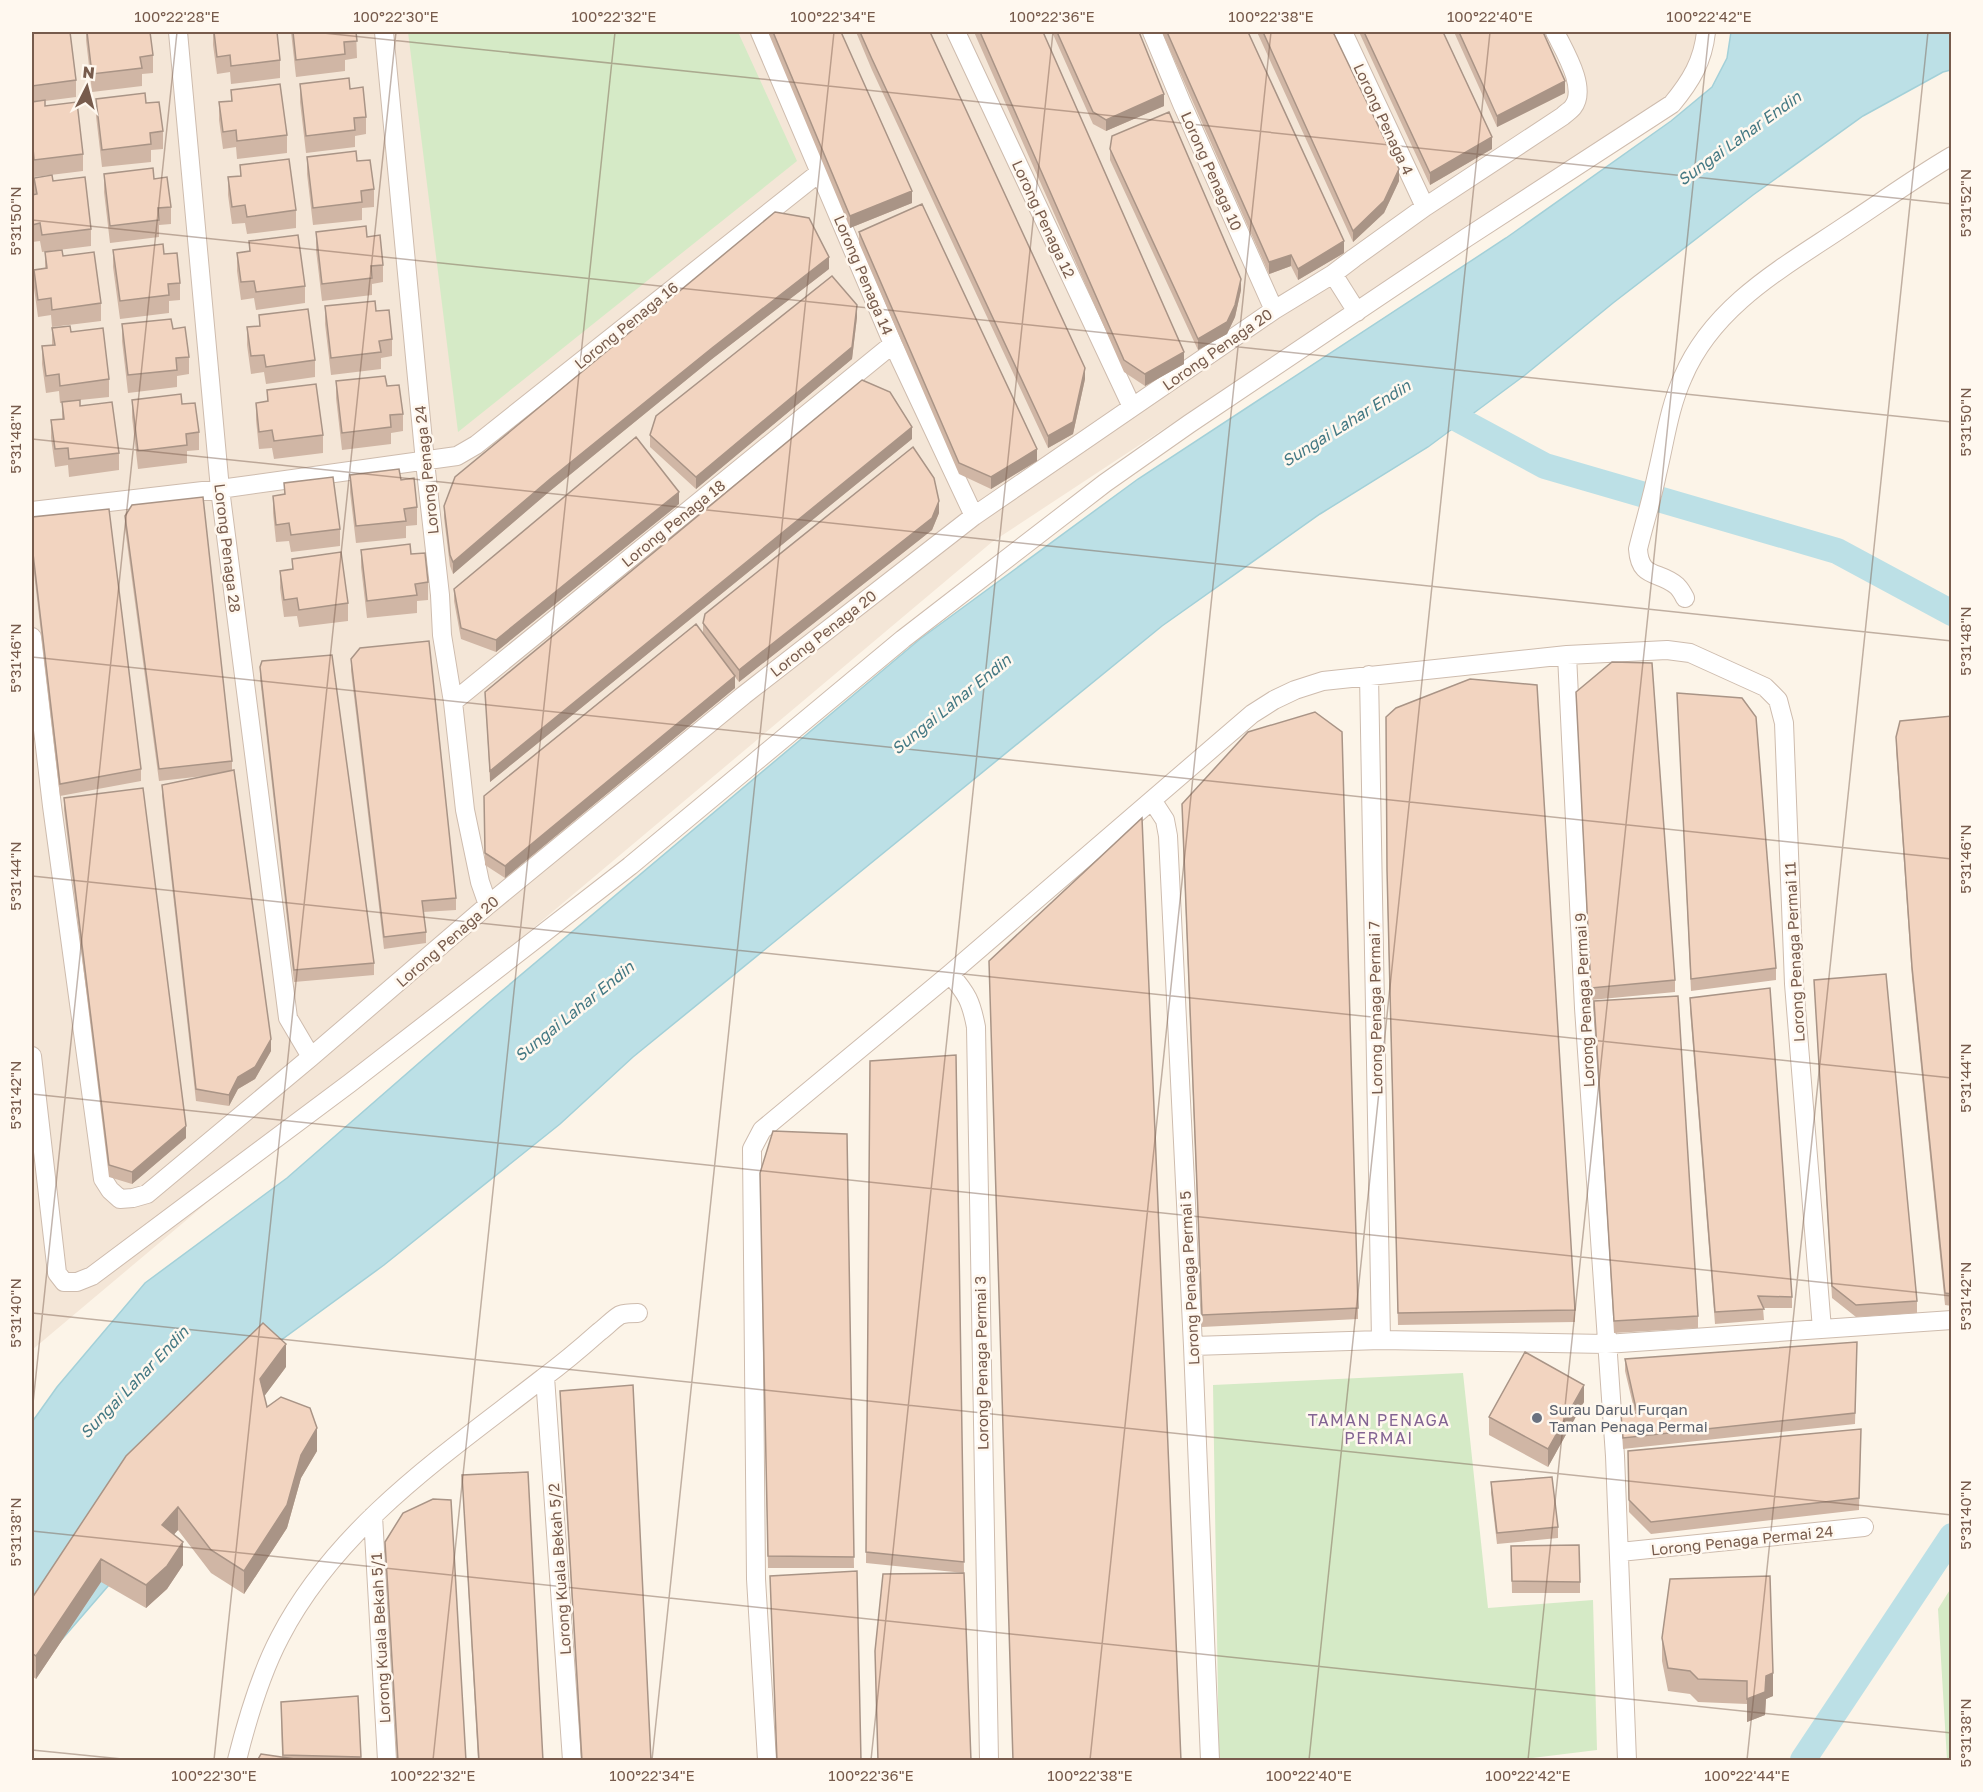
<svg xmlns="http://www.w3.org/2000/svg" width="1983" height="1792" font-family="'Golos Text',sans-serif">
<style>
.residential{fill:#f4e6d7}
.green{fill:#d5eac6}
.water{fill:#bce0e6;stroke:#a3d0d8;stroke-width:1.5}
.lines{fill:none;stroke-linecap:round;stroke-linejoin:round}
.canal{stroke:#bce0e6;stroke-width:26}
.minor-casing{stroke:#cebcae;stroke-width:20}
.minor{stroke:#fff;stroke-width:18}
.wall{fill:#d0b6a5}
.shaded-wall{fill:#a99486}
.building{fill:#f2d4c0;stroke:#a99486;stroke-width:1.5}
.ticks{fill:none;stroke:#775b4c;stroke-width:1.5;stroke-opacity:0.45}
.worship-dot{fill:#6b7280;stroke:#fff8ef;stroke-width:2}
.labels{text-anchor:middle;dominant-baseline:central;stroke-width:5;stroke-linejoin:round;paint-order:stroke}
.street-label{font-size:15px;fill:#775b4c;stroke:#fff8ef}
.worship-label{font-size:15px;fill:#5b616d;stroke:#fff8ef;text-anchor:start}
.water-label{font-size:16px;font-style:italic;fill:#437883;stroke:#fff8ef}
.neighbourhood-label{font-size:16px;letter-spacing:1.5px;fill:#836493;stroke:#fff8ef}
.neatline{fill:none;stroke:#775b4c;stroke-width:2}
.ticks-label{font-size:15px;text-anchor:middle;fill:#775b4c}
</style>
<rect width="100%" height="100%" fill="#fcf4e8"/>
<!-- residential -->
<path class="residential" d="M32 32H1713L1705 73 992 542 32 1350Z"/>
<!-- green -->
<path class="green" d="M408 32H738L797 161 458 432Z
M1463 1373 1488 1608 1593 1600 1597 1750 1516 1760H1219L1213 1385Z
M1951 1588 1952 1760H1947L1938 1609Z"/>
<!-- water -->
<path class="water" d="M1731 32H1951V70L1943 72 1863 116 1753 195 1613 303 1525 375 1428 447 1320 514 1162 626 633 1057 560 1124 384 1265 232 1376 128 1563 32 1674V1422L57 1387 145 1283 287 1178 490 1001 920 639 1138 479 1506 238 1671 121 1712 87 1727 58Z"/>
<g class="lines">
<!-- canal -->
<path class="canal" d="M1437 400 1439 409 1545 466 1837 551 1952 613
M1803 1760 1952 1536"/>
<defs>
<path id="minor" d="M178 32 220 489 288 1018 311 1057
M384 32 425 462 440 595 442 635 453 702 465 810 480 882 488 905
M760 32 893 344 974 516
M956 32 1132 407
M1152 32 1182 104 1274 310
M1343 32 1425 207
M1333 274 1357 312
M32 511 220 489 457 456 476 445 820 172
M1685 598C1683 594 1680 589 1677 586 1659 570 1640 580 1638 549 1644 524 1652 499 1657 474 1665 441 1669 408 1683 377 1714 304 1786 266 1848 224 1883 201 1916 177 1952 156
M32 637 52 806 103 1179 110 1190 120 1199 133 1198 147 1194 311 1057 488 905 744 695 974 516 1274 310 1333 274 1354 258 1425 207 1563 116C1566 113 1571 110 1573 107 1588 88 1563 49 1555 32
M1567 655 1584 1008 1615 1456 1627 1760
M1369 675 1381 1340
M453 702 893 344
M1152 800 1165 820 1168 836 1193 1346 1210 1760
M950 974C967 994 971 1001 976 1027L989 1760
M32 1056 57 1273 64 1282H77L92 1276 350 1083 630 866 903 639 1105 483 1189 424 1466 238 1672 104C1691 81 1703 61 1706 32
M1193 1346 1381 1340 1606 1344 1952 1320
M545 1377 572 1760
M373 1516 387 1760
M1620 1552 1864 1527
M237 1760C247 1720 261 1673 280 1637 338 1525 447 1453 543 1378 562 1364 581 1348 599 1332 606 1327 613 1319 620 1315 625 1313 633 1313 638 1313
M767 1760 756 1579 752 1149 762 1130 950 974 1252 714 1274 700 1295 690 1323 681 1567 655 1667 650 1690 653 1765 687 1778 700 1784 723 1794 984 1822 1329"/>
</defs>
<!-- minor casing -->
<use href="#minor" class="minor-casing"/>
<!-- minor -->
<use href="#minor" class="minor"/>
</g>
<!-- wall -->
<path class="wall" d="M32 32 76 80V97L45 101V106L83 154V171L34 177 33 166H32Z
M86 32H150L153 55V73L142 74V86L92 92 86 40Z
M213 32H277L280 60V78L231 84 230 72 217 74 213 45Z
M291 32H356L357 58 345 60V71L296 77Z
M768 32H841L912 203 850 228Z
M856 32H930L1085 379 1073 434 1048 448 872 70Z
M974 32H1043L1184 364 1145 386 1124 372Z
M1052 32H1139L1164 106 1106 131 1093 124Z
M1162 32H1248L1344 253 1298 280 1291 266 1269 274Z
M1257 32H1333L1399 181 1384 213 1353 242Z
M1359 32H1443L1492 149 1430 185Z
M1454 32H1543L1565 93 1497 127Z
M300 84 350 89 366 117V134L355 136V147L306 153 300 102Z
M231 90 287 135V153L237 159 236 147 223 149 219 120V102L231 101Z
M96 99 146 103 163 131V149L151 150V162L102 167 96 116Z
M1110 149 1241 290 1235 317 1227 334 1198 350 1110 160Z
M307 157 357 161 374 189V207L362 208V220L313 225 307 174Z
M240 165 296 210V228L247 234 245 223 232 224 228 195V177L240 176Z
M104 174 154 179 171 207V224L159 225V237L110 243 104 192Z
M34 178 53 181 91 229V246L42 252 40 241 32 242V195L34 194Z
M316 232 383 265V282L372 284V295L322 301 316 250Z
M859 232 1037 461 991 489 959 474 859 243Z
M249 241 305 286V303L256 310 254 298 241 300 237 271V253L249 251Z
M113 250 164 254 180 283V300L169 301V313L120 319 113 267Z
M45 252 63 256 101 303V321L52 327 51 315 38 317 34 288V270L45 269Z
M829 269 712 359 550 491 453 574 450 566 444 518V506Z
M325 306 376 311 392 339V356L381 358V369L331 375 325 324Z
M259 315 315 360V377L266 384 264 372 251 374 247 345V327L259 326Z
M857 317 852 359 696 489 650 447V435Z
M122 324 173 329 189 357V374L177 376V387L128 393 122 341Z
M52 328 71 332 109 379V397L80 400V406L119 453V470L69 477 68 465 55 467 51 438V420L62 419V403H60L59 391 46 393 42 364V346L52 345Z
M336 381 387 386 403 414V431L391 433V444L342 450 336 398Z
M267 390 323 435V453L274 459 272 448 259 449 256 420V403L267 401Z
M132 400 199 432V450L187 451V463L138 469 132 417Z
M912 439 490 782 485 692Z
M350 475 417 507V525L406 526V538L356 543 350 492Z
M284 483 340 529V546L291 552 289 541 276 542 273 513V496L284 494Z
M679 504 496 652 461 639 454 601V589Z
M939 513 932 530 739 682 735 677V688L505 878 485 865 484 796 703 633V623Z
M125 516 232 761V770L271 1051 255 1079 238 1089 229 1106 196 1101 162 796V785L204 776 159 781 125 528Z
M32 517 141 769V781L60 796 32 556Z
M361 550 411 554 428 582V600L417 601V613L367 618 361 567Z
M292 559 348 603V621L299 627 297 616 284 617 280 588V571L292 569Z
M351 659 456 898V910L423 912 426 932V943L384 949 351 671Z
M260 667 374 963V975L294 982 260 678Z
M1576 692 1675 980V992L1591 1000Z
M1677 693 1776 968V980L1691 991Z
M1952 716V1306L1945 1305 1912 978 1896 749V737Z
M64 798 186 1138 132 1184 109 1177 64 810Z
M1182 815 1358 1308V1319L1202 1327Z
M1387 882 1575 1310V1322L1398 1325Z
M1814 980 1917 1301V1313L1856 1317 1832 1298Z
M1690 998 1792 1297V1308H1763L1764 1320 1715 1324 1690 1010Z
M1594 1001 1698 1316V1328L1614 1333Z
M956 1055 964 1573 866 1563 870 1061Z
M847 1134 854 1568H768L760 1173Z
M1857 1342 1855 1424 1623 1449 1621 1415 1635 1413 1625 1371V1359Z
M286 1367 264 1396 267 1407 317 1451 301 1478 287 1528 244 1594 211 1573 178 1530 174 1534 183 1565 167 1589 146 1608 101 1582 36 1679 32 1676V1598Z
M560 1391 651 1761H581Z
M1584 1402 1548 1467 1489 1435V1417Z
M1861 1429 1859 1510 1651 1534 1629 1512 1628 1451Z
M462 1475 543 1761H478Z
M1491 1482 1558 1527V1538L1497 1544 1491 1493Z
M385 1542 466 1761H397Z
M1511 1546 1580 1582V1593H1512Z
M1670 1579 1773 1696 1766 1699 1765 1715 1747 1722V1704L1698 1702 1690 1694 1668 1691 1662 1661V1638Z
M358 1696 361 1761H257L282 1757 281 1702Z"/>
<!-- shaded-wall -->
<path class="shaded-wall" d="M1565 81V93L1497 127V116Z
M1164 94V106L1106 131V120Z
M1492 137V149L1430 185V173Z
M1399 169V181L1384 213 1353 242V231Z
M912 191V203L850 228V216Z
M1344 241V253L1298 280V269Z
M1291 255V266L1269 274V262Z
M829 257V269L712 359 550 491 453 574V562L550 479 712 348Z
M1241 279V290L1235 317 1227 334 1198 350V339Z
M857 305V317L852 359 696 489V477Z
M1184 352V364L1145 386V374Z
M1085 368V379L1073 434 1048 448V436Z
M912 427V439L490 782V771Z
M1037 449V461L991 489V477Z
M679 492V504L496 652V640Z
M939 501V513L932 530 739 682V670Z
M735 676V688L505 878V866Z
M271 1039V1051L255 1079 238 1089 229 1106V1095L238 1077Z
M186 1126V1138L132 1184V1172Z
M286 1344V1367L260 1402V1379Z
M1584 1385V1402L1548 1467V1449Z
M317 1428V1451L301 1478 287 1528 244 1594V1571L301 1455Z
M178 1507V1530L162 1548V1525Z
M183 1542V1565L167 1589 146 1608V1585Z
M101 1559V1582L36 1679V1656Z
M1773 1673V1696L1766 1699 1765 1715 1747 1722V1699L1766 1676Z"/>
<!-- building -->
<path class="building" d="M32 32H70L76 80 32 86Z
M87 32H150L153 55 140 57 142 68 92 74Z
M214 32H277L280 60 231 66 230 55 217 57Z
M293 32H356L357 41 344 42 345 54 296 60Z
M773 32H841L912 191 850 216Z
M860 32H930L1085 368 1073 422 1048 436 872 59Z
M980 32H1043L1184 352 1145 374 1124 360Z
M1057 32H1139L1164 94 1106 120 1093 112Z
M1167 32H1248L1344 241 1298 269 1291 255 1269 262Z
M1263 32H1333L1399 169 1384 201 1353 231Z
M1364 32H1443L1492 137 1430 173Z
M1459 32H1543L1565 81 1497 116Z
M349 78 350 89 363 87 366 117 354 118 355 130 306 136 300 84Z
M280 84 287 135 237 141 236 130 223 132 219 102 232 101 231 90Z
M145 93 146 103 159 102 163 131 150 133 151 144 102 150 96 99Z
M45 100V106L77 102 83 154 34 160 33 148H32V102Z
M1169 112 1241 279 1235 305 1227 322 1198 339 1110 149 1112 136Z
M356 151 357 161 370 160 374 189 361 191 362 202 313 208 307 157Z
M289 159 296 210 247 217 245 205 232 207 228 177 241 176 240 165Z
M153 168 154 179 167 177 171 207 158 208 159 220 110 226 104 174Z
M52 175 53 181 85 177 91 229 42 235 40 223 32 225V195L37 194 34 178Z
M922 204 1037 449 991 477 959 463 859 232Z
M775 212 809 218 829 257 712 348 550 479 453 562 450 555 444 506 455 477Z
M366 226 367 237 380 235 383 265 371 266 372 278 322 284 316 232Z
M298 235 305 286 256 292 254 281 241 282 237 253 250 251 249 241Z
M163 244 164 254 177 253 180 283 168 284 169 295 120 301 113 250Z
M62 250 63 256 94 252 101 303 52 310 51 298 38 300 34 270 47 268 45 252Z
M832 276 857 305 852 347 696 477 650 435 656 416Z
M375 301 376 311 389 310 392 339 379 341 381 352 331 358 325 306Z
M308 309 315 360 266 367 264 355 251 356 247 327 260 326 259 315Z
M171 319 173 329 185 327 189 357 176 358 177 370 128 375 122 324Z
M70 326 71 332 103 328 109 379 60 386 59 374 46 376 42 346 55 345 52 328Z
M385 376 387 386 399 385 403 414 390 415 391 427 342 433 336 381Z
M862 380 890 392 912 427 490 771 485 692Z
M316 384 323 435 274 441 272 430 259 432 256 403 268 401 267 390Z
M181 394 182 404 195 403 199 432 186 434 187 445 138 451 132 400Z
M80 400V406L112 402 119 453 69 459 68 448 55 449 51 420 64 419 62 402Z
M636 437 679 492 496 640 461 628 454 589Z
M913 447 934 478 939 501 932 518 739 670 703 623 705 614Z
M399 469 401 480 414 478 417 507 404 509 406 521 356 526 350 475Z
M333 477 340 529 291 535 289 523 276 525 273 496 285 494 284 483Z
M203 497 232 761 159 769 125 516 132 505Z
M109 509 141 769 60 784 32 545V517Z
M410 544 411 554 425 553 428 582 415 584 417 595 367 601 361 550Z
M341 552 348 603 299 610 297 598 284 600 280 571 293 569 292 559Z
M696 624 735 676 505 866 485 853 484 796Z
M429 641 456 898 422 901 426 932 384 937 351 659 360 648Z
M332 655 374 963 294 970 260 667 262 661Z
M1612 662 1652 663 1675 980 1591 988 1576 692Z
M1470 679 1537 685 1575 1310 1398 1313 1387 870 1386 717 1396 708Z
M1677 693 1742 698 1756 717 1776 968 1691 979Z
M1315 712 1342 732 1358 1308 1202 1315 1182 804 1248 732Z
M1952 716V1294L1945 1293 1912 967 1896 737 1900 721Z
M234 770 271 1039 255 1067 238 1077 229 1095 196 1089 162 785Z
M143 788 186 1126 132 1172 109 1165 64 798Z
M1142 818 1181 1761H1013L989 961Z
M1886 974 1917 1301 1856 1305 1832 1286 1814 980Z
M1770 988 1792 1297 1758 1296 1764 1309 1715 1312 1690 998Z
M1678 996 1698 1316 1614 1321 1594 1001Z
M956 1055 964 1562 866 1552 870 1061Z
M773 1131 847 1134 854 1557 768 1556 760 1173Z
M263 1323 286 1344 260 1379 267 1407 281 1397 310 1408 317 1428 301 1455 287 1505 244 1571 211 1550 178 1507 162 1525 183 1542 167 1566 146 1585 101 1559 36 1656 32 1653V1598L126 1456Z
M1857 1342 1855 1413 1623 1438 1621 1415 1637 1413 1625 1359Z
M1525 1352 1584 1385 1548 1449 1489 1417Z
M633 1385 651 1761H582L560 1391Z
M1861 1429 1859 1498 1651 1522 1629 1500 1628 1451Z
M528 1472 543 1761H479L462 1475Z
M1552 1477 1558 1527 1497 1533 1491 1482Z
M433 1499 451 1500 466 1761H398L385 1542 403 1513Z
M1579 1545 1580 1582 1512 1581 1511 1546Z
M857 1571 861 1761H777L770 1576Z
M964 1573 971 1761H878L875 1651 883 1574Z
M1770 1576 1773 1673 1766 1676 1765 1692 1747 1699V1681L1698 1679 1690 1671 1668 1668 1662 1638 1670 1579Z
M358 1696 361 1757 283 1755 281 1702Z
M261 1754 295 1759 298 1761H257Z"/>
<!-- ticks -->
<path class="ticks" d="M314 32 1952 204M32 220 1952 422M32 439 1952 641M32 657 1952 859M32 876 1952 1078M32 1094 1952 1296M32 1313 1952 1515M32 1413 177 32M32 1531 1952 1733M32 1750 132 1760M214 1760 396 32M433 1760 615 32M652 1760 834 32M871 1760 1053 32M1090 1760 1271 32M1309 1760 1490 32M1528 1760 1709 32M1747 1760 1928 32"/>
<!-- markers -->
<circle class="worship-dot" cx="1537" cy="1418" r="6"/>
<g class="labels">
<!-- street labels -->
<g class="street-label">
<text transform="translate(1384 119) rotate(65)">Lorong Penaga 4</text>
<text transform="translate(1212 171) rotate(66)">Lorong Penaga 10</text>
<text transform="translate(1044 219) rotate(65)">Lorong Penaga 12</text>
<text transform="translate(864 275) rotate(67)">Lorong Penaga 14</text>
<text transform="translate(626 325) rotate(-39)">Lorong Penaga 16</text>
<text transform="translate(1217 349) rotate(-35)">Lorong Penaga 20</text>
<text transform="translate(426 470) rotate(-96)">Lorong Penaga 24</text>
<text transform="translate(673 523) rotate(-39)">Lorong Penaga 18</text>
<text transform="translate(228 548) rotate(83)">Lorong Penaga 28</text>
<text transform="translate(823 633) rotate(-38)">Lorong Penaga 20</text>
<text transform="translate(447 941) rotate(-41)">Lorong Penaga 20</text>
<text transform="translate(1794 952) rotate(-93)">Lorong Penaga Permai 11</text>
<text transform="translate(1584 1000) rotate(-93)">Lorong Penaga Permai 9</text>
<text transform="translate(1375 1008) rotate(-91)">Lorong Penaga Permai 7</text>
<text transform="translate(1189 1278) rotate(-93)">Lorong Penaga Permai 5</text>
<text transform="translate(981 1363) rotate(-91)">Lorong Penaga Permai 3</text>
<text transform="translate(1742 1540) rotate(-6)">Lorong Penaga Permai 24</text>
<text transform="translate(559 1569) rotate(-94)">Lorong Kuala Bekah 5/2</text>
<text transform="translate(380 1638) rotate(-93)">Lorong Kuala Bekah 5/1</text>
</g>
<!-- worship labels -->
<g class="worship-label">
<text x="1549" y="1409">Surau Darul Furqan<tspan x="1549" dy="17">Taman Penaga Permai</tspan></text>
</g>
<!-- water labels -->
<g class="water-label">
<text transform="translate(1739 138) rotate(-36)">Sungai Lahar Endin</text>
<text transform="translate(1346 423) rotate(-32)">Sungai Lahar Endin</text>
<text transform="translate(951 704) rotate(-39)">Sungai Lahar Endin</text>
<text transform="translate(574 1011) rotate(-39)">Sungai Lahar Endin</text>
<text transform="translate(134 1382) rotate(-46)">Sungai Lahar Endin</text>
</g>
<!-- neighbourhood labels -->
<g class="neighbourhood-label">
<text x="1379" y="1420">TAMAN PENAGA<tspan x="1379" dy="18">PERMAI</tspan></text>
</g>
</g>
<!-- border -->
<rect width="1983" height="1792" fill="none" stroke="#fff8ef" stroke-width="66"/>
<!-- north arrow -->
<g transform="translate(87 87) rotate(6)" stroke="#fff8ef" stroke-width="4.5" paint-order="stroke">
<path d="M0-4.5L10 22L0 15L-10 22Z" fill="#775b4c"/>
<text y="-9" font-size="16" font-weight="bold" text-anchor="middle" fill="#775b4c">N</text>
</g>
<rect x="33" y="33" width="1917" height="1726" class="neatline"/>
<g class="ticks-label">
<text x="177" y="22">100°22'28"E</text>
<text x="396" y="22">100°22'30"E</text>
<text x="614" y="22">100°22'32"E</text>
<text x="833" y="22">100°22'34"E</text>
<text x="1052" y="22">100°22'36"E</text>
<text x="1271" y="22">100°22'38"E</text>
<text x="1490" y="22">100°22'40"E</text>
<text x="1709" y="22">100°22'42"E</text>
<text transform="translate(1966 203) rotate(-90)" y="5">5°31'52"N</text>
<text transform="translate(16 221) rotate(-90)" y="5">5°31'50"N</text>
<text transform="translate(1966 422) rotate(-90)" y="5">5°31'50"N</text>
<text transform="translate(16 439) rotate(-90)" y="5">5°31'48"N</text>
<text transform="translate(1966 641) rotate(-90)" y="5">5°31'48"N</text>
<text transform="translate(16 658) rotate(-90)" y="5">5°31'46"N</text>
<text transform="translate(1966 859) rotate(-90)" y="5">5°31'46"N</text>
<text transform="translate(16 876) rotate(-90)" y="5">5°31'44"N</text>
<text transform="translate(1966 1078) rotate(-90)" y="5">5°31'44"N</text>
<text transform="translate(16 1095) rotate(-90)" y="5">5°31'42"N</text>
<text transform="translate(1966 1296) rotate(-90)" y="5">5°31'42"N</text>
<text transform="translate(16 1313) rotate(-90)" y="5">5°31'40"N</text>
<text transform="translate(1966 1515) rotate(-90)" y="5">5°31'40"N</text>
<text transform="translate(16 1532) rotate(-90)" y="5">5°31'38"N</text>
<text transform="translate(1966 1733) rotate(-90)" y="5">5°31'38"N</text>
<text x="214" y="1781">100°22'30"E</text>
<text x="433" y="1781">100°22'32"E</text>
<text x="652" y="1781">100°22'34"E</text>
<text x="871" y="1781">100°22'36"E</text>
<text x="1090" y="1781">100°22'38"E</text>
<text x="1309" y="1781">100°22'40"E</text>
<text x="1528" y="1781">100°22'42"E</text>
<text x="1747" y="1781">100°22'44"E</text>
</g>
</svg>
